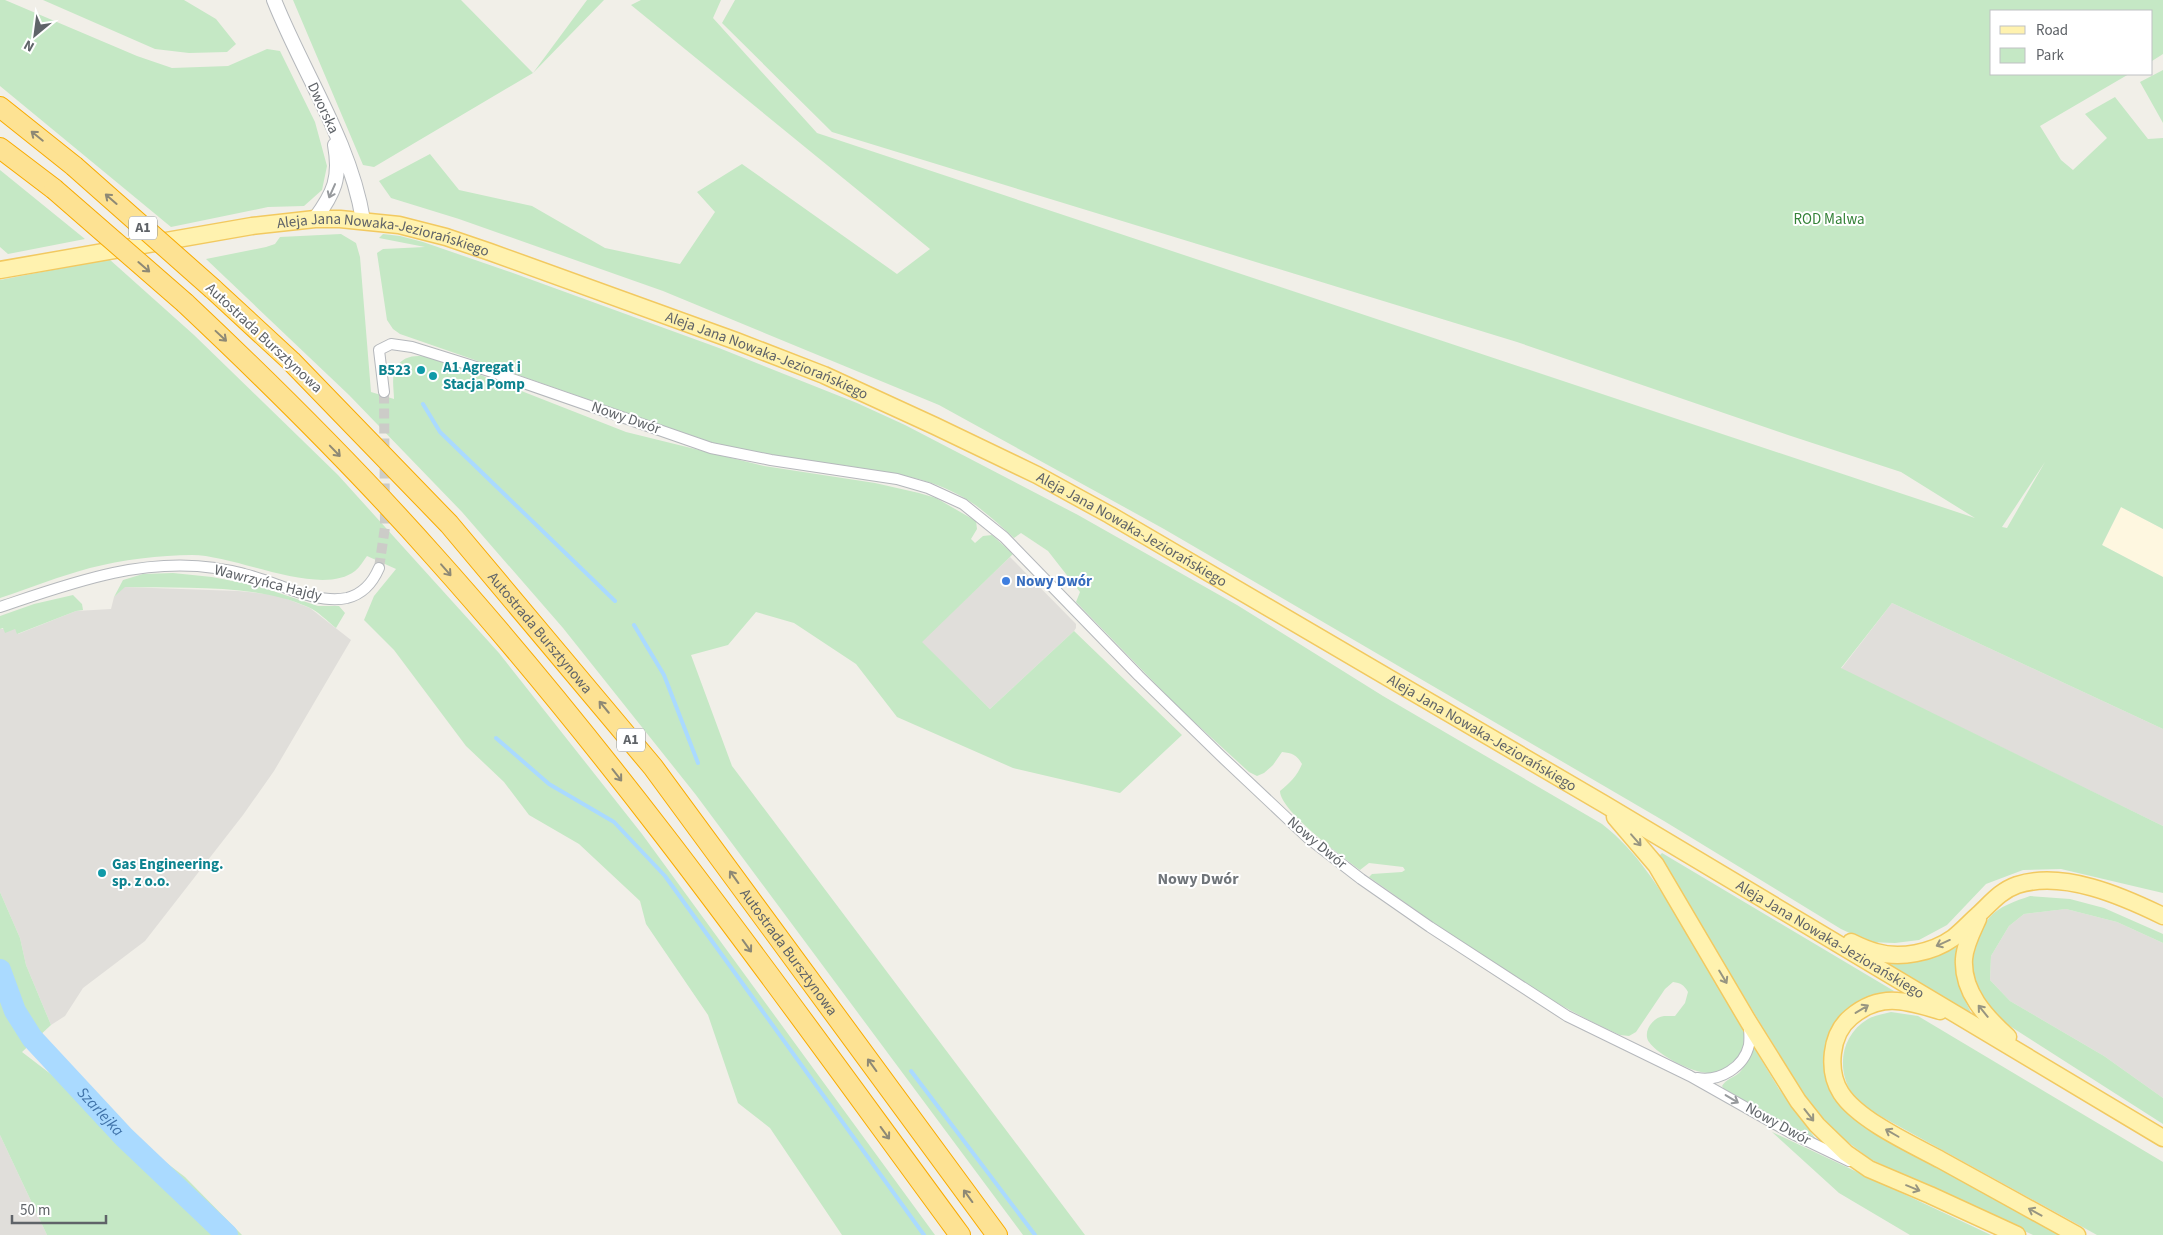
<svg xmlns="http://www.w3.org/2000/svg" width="2163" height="1235" font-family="'Source Sans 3',sans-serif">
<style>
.commercial{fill:#fef7e0}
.industrial{fill:#e0deda}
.green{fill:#c5e8c5;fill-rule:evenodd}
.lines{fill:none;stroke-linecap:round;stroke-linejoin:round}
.stream{stroke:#aadaff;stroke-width:4}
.river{stroke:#aadaff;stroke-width:22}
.minor-tunnel{stroke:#ccccc8;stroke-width:10;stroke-dasharray:10 5;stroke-linecap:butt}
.minor-casing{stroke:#b5b8bc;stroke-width:12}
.tertiary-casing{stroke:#b5b8bc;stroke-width:16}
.primary-casing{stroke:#f2c960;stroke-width:19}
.motorway-casing{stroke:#f9ab00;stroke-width:22}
.minor{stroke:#fff;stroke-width:10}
.tertiary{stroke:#fff;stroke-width:14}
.primary{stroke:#fff2af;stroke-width:16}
.motorway{stroke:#fde293;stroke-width:20}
.motorway-bridge-casing{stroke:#f9ab00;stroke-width:22;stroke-linecap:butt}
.motorway-bridge{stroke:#fde293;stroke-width:20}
.oneway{stroke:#8e8975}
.oneway2{stroke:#979a9d}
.oneway3{stroke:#979581}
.culture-dot{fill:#0f9aa8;stroke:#fff;stroke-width:2}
.shop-dot{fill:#3f7fe0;stroke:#fff;stroke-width:2}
.labels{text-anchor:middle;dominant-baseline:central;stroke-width:4;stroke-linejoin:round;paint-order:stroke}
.shield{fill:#fff;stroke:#8f9295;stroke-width:1}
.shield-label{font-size:14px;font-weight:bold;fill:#5f6368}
.street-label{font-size:15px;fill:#5f6368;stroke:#fff}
.park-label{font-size:15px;fill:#348238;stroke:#fff}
.culture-label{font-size:15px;font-weight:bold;fill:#0d838f;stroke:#fff;text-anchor:start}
.shop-label{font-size:15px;font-weight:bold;fill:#366cbe;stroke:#fff;text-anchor:start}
.neighbourhood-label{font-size:16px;font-weight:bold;fill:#70757a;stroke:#fff}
.water-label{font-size:16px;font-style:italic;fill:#4174aa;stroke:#fff}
</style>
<rect width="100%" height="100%" fill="#f1efe8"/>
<!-- commercial -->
<path class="commercial" d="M2121 507 2163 529V577L2102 545Z"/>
<!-- industrial -->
<path class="industrial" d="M1010 557 1076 624V628L1074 631 990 709 921 642Z
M124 587 238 591 277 595 310 608 351 640 274 771 243 815 145 941 83 988 65 1016 51 1025 26 965 20 938 0 892V629H15L18 634 76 611 111 609 114 597Z
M1892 603 2163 729V826L1841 669Z
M2066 909 2117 922 2163 943V1098L2104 1056 2010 1001 1990 980 1991 956 2009 926 2024 914Z
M0 1135 47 1235H0Z"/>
<!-- green -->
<path class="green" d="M0 0H5L137 56 172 68 228 66 267 49 280 51 315 122 327 166 322 190 304 206 268 207 171 227 0 86Z
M43 0H184L216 19 236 44 227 52 189 53 155 49Z
M293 0H461L533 73 587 0H604L533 73 374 167 363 165Z
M641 0H721L713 18 817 133 1975 518 1901 472 1788 435 1517 342 832 132 722 23 735 0H2163V54L2152 61V11H1992V74H2129L2040 126 2061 160 2073 170 2107 138 2085 114 2115 97 2148 139 2163 138V529L2121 507 2102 545 2163 577V729L1892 603 1841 668 2163 826V893L2061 869 2023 870 1986 884 1947 925 1919 940 1895 943 1869 942 1841 929 1664 821 1164 529 939 405 663 291 459 219 391 198 379 181 430 154 459 190 532 206 605 248 680 264 715 212 697 192 742 164 897 274 930 249 631 5ZM2045 462 2007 528 2002 527Z
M2163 70V123L2140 82Z
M0 170 85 239 8 254 0 247Z
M341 234 356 243 360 257 371 392 394 399C394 390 391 376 396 368 407 348 434 358 450 363L626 432 764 466 875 483 919 493 936 498 976 521 977 529 971 539 975 543 983 536 992 535 1013 554 922 642 990 709 1074 631 1182 735 1120 793 1013 768 897 717 856 664 794 623 756 612 728 645 691 655 732 766 1085 1235H1023L696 795 563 628 462 512 349 395 206 259 266 247 275 244 280 237Z
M383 234 400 236 423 242 513 273 719 348 857 403 905 425 1078 515 1237 605 1383 696 1602 824C1637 851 1659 888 1683 926 1703 958 1722 989 1742 1021 1746 1036 1746 1048 1736 1060 1729 1068 1718 1073 1709 1073 1692 1073 1658 1055 1649 1042 1642 1032 1653 1017 1664 1016 1667 1016 1671 1016 1675 1016L1685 1003 1688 992C1684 985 1681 983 1673 982L1665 989 1636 1032 1629 1036 1620 1035C1530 995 1449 933 1369 877L1372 874 1402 872 1405 870 1403 867 1369 863 1360 870C1343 857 1280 811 1280 791 1290 783 1297 776 1302 764 1297 755 1292 753 1282 752L1273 765 1264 773 1257 776 1249 772 1179 708 1076 602 1080 592 1048 551 1021 533 1014 538C996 522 979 505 957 494 926 477 890 473 855 467 807 460 759 454 713 443L400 334 393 329 387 320 377 253 383 249 425 247 379 238Z
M109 259 194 335 338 475 499 653 642 834 935 1235H842L770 1128 738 1103 708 1015 646 924 640 901 579 844 529 815 504 782 466 746 394 650 364 620 374 596 396 569 367 556C363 561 360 567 355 571 320 598 236 555 192 555 161 555 121 560 90 568 60 576 30 588 0 598V280Z
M173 573 212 577 258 586 318 606H339L345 613 336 628C327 621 318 611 308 607 255 583 182 589 125 587L114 597 123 580 143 574Z
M73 595 82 604 83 610 76 611 17 634 15 629 5 633 3 628 0 629V616L34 604Z
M1662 853 1894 991 1868 997 1847 1011 1834 1091 2065 1235H2033L1870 1159 1836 1133 1810 1103 1796 1081 1658 857Z
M0 892 20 938 26 965 51 1025 22 1052 185 1177 242 1235H47L0 1135Z
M2030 896 2070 899 2104 908 2163 934V943L2117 922 2066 909 2024 914 2009 926 1991 956 1990 980 2010 1001 2104 1056 2163 1098V1124L1991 1014C1985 1005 1977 997 1973 988 1964 967 1975 935 1989 918 1999 906 2016 901 2030 896Z
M1962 939C1954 974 1957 986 1974 1018L1879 962C1918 963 1929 959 1962 939Z
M1891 1012 1918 1016 2163 1162V1235H2097L1873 1112C1867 1107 1857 1101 1852 1094 1836 1068 1841 1035 1868 1019 1875 1015 1884 1014 1891 1012Z
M1753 1046 1779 1089 1818 1142 1724 1089 1722 1086C1726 1079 1733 1078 1739 1073 1746 1066 1750 1055 1753 1046Z
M1772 1132 1991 1235H1910L1839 1193Z"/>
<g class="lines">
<!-- stream -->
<path class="stream" d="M423 404 440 432 615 601
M634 625 664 675 698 763
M496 738 549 784 614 822 665 876 924 1235
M911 1071 1035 1235"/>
<!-- river -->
<path class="river" id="s1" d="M0 970 15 1011 32 1038 124 1137 227 1235"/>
<!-- minor-tunnel -->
<path class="minor-tunnel" d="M379 568 385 527 384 392"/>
<defs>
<path id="minor" d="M384 392 379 350 391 344 412 347 492 372 711 448 771 460 897 479 928 488 963 504 1004 537 1139 676 1221 756 1308 838 1361 879 1430 927 1567 1016 1690 1076 1791 1133 1849 1161
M0 607C69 584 140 557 215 568 224 570 235 571 244 574 275 581 315 605 347 598 363 594 373 582 379 568
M1697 1078C1720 1082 1744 1067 1749 1045 1750 1038 1749 1031 1749 1025"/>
<path id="tertiary" d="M274 0C303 73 350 141 363 220
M315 219C334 193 341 178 335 145"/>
<g id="primary">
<path id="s2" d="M0 270 252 226 315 219H340L399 225 446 237 490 252 736 341 824 375 935 426 1037 475 1110 515 1604 804 2163 1138"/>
<path d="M1615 817 1656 865 1748 1021 1798 1101 1817 1125 1846 1153 1869 1169 1930 1195 2017 1235"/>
<path d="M1978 919C1972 932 1965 945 1964 959 1962 992 1986 1017 2008 1037"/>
<path d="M1851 942C1859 946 1868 950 1876 952 1900 959 1932 953 1953 938 1962 931 1970 922 1978 915 1991 903 2000 891 2017 885 2063 870 2122 896 2163 916"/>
<path d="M1940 1011C1906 1001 1881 992 1851 1017 1830 1034 1827 1071 1841 1093 1858 1120 1913 1145 1941 1160 1986 1185 2032 1210 2077 1235"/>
</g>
<g id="motorway">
<path d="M0 107 74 166"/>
<path d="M0 148 54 189"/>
<path id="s3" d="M213 289 291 361 449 524 653 767 997 1235"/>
<path d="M185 303C271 384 355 467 433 555 625 769 790 1004 960 1235"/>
</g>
</defs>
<!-- minor casing -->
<use href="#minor" class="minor-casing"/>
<!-- tertiary casing -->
<use href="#tertiary" class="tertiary-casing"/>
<!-- primary casing -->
<use href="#primary" class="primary-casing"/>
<!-- motorway casing -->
<use href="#motorway" class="motorway-casing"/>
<!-- minor -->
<use href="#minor" class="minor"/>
<!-- tertiary -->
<use href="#tertiary" class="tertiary"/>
<!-- primary -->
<use href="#primary" class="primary"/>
<!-- motorway -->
<use href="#motorway" class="motorway"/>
<defs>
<path id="motorway-bridge" d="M74 166 213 289
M54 189 185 303"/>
</defs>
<!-- motorway-bridge casing -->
<use href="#motorway-bridge" class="motorway-bridge-casing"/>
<!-- motorway-bridge -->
<use href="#motorway-bridge" class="motorway-bridge"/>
</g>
<!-- one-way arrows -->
<defs><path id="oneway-shaft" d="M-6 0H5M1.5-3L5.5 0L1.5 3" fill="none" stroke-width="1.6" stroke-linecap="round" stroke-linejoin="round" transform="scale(1.25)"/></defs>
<g class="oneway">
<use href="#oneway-shaft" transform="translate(37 136) rotate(-141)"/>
<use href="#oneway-shaft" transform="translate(111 199) rotate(-139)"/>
<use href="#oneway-shaft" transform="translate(144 267) rotate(41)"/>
<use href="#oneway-shaft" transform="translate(221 336) rotate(43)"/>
<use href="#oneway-shaft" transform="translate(335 451) rotate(46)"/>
<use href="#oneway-shaft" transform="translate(446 570) rotate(49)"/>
<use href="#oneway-shaft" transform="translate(604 707) rotate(-130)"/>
<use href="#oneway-shaft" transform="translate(617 775) rotate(52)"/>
<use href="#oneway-shaft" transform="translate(734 877) rotate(-126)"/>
<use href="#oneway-shaft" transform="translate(747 946) rotate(54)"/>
<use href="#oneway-shaft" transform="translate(872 1065) rotate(-126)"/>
<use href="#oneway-shaft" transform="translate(885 1133) rotate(54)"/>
<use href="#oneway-shaft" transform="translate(968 1196) rotate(-126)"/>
</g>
<g class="oneway2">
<use href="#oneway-shaft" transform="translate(332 191) rotate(114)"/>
<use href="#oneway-shaft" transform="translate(1732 1099) rotate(31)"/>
</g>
<g class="oneway3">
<use href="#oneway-shaft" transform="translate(1636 840) rotate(49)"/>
<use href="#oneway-shaft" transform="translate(1943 943) rotate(156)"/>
<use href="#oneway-shaft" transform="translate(1723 977) rotate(59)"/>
<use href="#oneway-shaft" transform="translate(1862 1009) rotate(-31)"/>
<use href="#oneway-shaft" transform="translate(1983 1011) rotate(-129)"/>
<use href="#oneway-shaft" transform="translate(1809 1115) rotate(52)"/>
<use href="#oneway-shaft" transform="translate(1892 1133) rotate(-150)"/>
<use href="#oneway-shaft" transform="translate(1913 1188) rotate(22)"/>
<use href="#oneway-shaft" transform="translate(2035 1212) rotate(-151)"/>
</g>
<!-- markers -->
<g class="culture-dot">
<circle cx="421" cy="370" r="5"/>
<circle cx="433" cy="376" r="5"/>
<circle cx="102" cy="873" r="5"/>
</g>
<circle class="shop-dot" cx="1006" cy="581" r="5"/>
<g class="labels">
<!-- shield labels -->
<g class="shield">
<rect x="129" y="216.5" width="28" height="23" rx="4"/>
<rect x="617" y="728.5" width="28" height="23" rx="4"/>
</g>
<g class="shield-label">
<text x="143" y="228">A1</text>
<text x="631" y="740">A1</text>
</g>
<!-- street labels -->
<g class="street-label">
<text transform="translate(323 108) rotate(65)">Dworska</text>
<text stroke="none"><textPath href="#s2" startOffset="389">Aleja Jana Nowaka-Jeziorańskiego</textPath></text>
<text transform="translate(264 338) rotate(43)">Autostrada Bursztynowa</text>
<text stroke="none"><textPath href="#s2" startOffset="794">Aleja Jana Nowaka-Jeziorańskiego</textPath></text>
<text transform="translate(626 418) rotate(19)">Nowy Dwór</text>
<text stroke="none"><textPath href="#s2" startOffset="1199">Aleja Jana Nowaka-Jeziorańskiego</textPath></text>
<text transform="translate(268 583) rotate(14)">Wawrzyńca Hajdy</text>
<text stroke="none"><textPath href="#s3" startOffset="475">Autostrada Bursztynowa</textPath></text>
<text stroke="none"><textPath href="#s2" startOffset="1604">Aleja Jana Nowaka-Jeziorańskiego</textPath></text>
<text transform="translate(1317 843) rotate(40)">Nowy Dwór</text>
<text stroke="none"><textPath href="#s2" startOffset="2009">Aleja Jana Nowaka-Jeziorańskiego</textPath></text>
<text stroke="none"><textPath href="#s3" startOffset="880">Autostrada Bursztynowa</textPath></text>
<text transform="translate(1778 1124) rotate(29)">Nowy Dwór</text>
</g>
<!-- park labels -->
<g class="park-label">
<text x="1829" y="219">ROD Malwa</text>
</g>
<!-- culture labels -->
<g class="culture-label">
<text x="443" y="367">A1 Agregat i<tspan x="443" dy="17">Stacja Pomp</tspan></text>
<text x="411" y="370" text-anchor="end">B523</text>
<text x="112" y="864">Gas Engineering.<tspan x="112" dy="17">sp. z o.o.</tspan></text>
</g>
<!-- shop labels -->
<g class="shop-label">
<text x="1016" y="581">Nowy Dwór</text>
</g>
<!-- neighbourhood labels -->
<g class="neighbourhood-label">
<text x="1198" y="879">Nowy Dwór</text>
</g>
<!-- water labels -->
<g class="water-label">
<text stroke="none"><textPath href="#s1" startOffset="176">Szarlejka</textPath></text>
</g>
</g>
<!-- legend -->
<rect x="1990" y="10" width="162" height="65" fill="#ffffff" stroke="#bfc1c3"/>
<rect x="2000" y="26" width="25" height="8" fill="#fff2af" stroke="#bfc1c3"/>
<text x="2036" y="35" font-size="15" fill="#5f6368">Road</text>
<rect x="2000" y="48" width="25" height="15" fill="#c5e8c5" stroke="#bfc1c3"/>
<text x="2036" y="60" font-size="15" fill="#5f6368">Park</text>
<!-- north arrow -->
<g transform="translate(35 35) rotate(209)" stroke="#ffffff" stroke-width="4" paint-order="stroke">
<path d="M0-4L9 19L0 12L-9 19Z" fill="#5f6368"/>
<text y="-8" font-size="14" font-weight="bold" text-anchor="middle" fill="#5f6368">N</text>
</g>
<!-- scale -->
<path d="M12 1215v8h94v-8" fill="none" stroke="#5f6368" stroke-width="2.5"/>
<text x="20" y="1215" font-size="15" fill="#5f6368" stroke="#ffffff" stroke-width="4" paint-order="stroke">50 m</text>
</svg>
